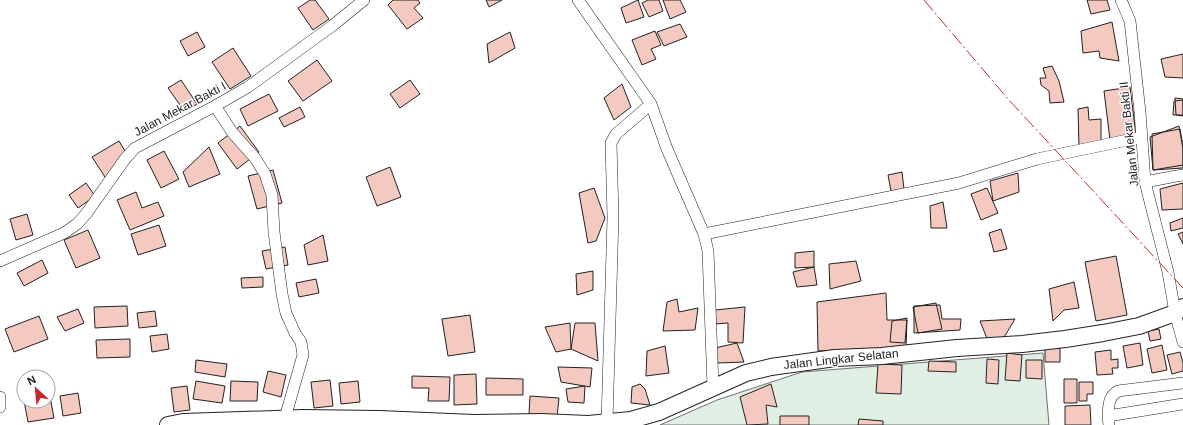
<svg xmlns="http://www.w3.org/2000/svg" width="1183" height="425" font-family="Helvetica,sans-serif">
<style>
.green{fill:#e0efe3;stroke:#6f6f6f}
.building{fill:#f3c9c0;stroke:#222}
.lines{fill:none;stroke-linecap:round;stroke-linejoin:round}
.street-casing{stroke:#222;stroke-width:12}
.secondary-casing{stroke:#222;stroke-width:18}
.street{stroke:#fff;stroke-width:11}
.secondary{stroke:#fff;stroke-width:16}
.power{stroke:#c62828;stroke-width:1;stroke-dasharray:14 3 2 3;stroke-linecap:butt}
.labels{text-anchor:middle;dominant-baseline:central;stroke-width:3;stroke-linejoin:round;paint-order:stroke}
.street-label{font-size:12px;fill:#222;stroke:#fff}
</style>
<rect width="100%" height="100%" fill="#fff"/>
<!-- green -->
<path class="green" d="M1043 353 1049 425H660L717 400 802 372Z"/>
<!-- building -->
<path class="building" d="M310 0H315L329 19 313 30 298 8Z
M393 0H418L420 3 414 8 423 18 407 29 388 5Z
M486 0H502L489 7Z
M638 0 644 17 626 23 621 8Z
M648 0H659L663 11 649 17 642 3Z
M663 0H680L686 12 670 19Z
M1087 0H1107L1110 10 1091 14Z
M1112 22 1119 61 1100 58 1099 51 1083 53 1081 31Z
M680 24 687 37 664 46 657 32Z
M655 31 661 45 651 49 656 59 642 65 632 40Z
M197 32 205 47 188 56 180 41Z
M510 32 515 48 489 63 487 44Z
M233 48 251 76 230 89 212 62Z
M1183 54V78L1165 77 1161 59Z
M317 60 332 81 303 101 288 81Z
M1052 66 1059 81 1064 102 1050 103 1049 91 1041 85 1040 78H1046L1043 68Z
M181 80 197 104 185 112 168 88Z
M410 80 420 94 400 108 390 94Z
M622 84 631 107 614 120 604 98Z
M1130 87 1136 135 1110 140 1104 91Z
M269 94 278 111 248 126 240 109Z
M1175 98 1183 99V116L1176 115Z
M1183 100V115H1173L1174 101Z
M300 107 305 117 284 127 279 118Z
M1088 107 1089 120 1101 119V143L1079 146 1078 109Z
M240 126 259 152 237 169 218 143Z
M1179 126 1183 149V165L1153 170 1150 137Z
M1180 129 1182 141H1183V168L1153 170 1152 134Z
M119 141 131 161 105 177 92 157Z
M209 147 220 174 189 187 183 172Z
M164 151 179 179 161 188 147 160Z
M390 167 401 197 377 206 366 177Z
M273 170 282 203 257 209 248 176Z
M902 172 904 189 891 191 888 175Z
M1018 173 1019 192 993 201 990 181Z
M86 183 95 196 78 208 69 195Z
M1183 183V209L1162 210 1160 189Z
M594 188 605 218 596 241 588 243 579 193Z
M987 188 998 213 981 220 971 194Z
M136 192 142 208 158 202 164 216 130 230 117 200Z
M943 202 947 228H931L930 206Z
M27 214 33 235 16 240 10 219Z
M1183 218V228L1171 231 1170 223Z
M159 225 166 246 138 255 131 234Z
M1001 229 1007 249 994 252 989 233Z
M88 230 100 258 76 268 64 240Z
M1183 232V244L1178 234Z
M323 235 328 261 308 265 304 245Z
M285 247 288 265 266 269 262 251Z
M814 251V267L795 268V253Z
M1116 256 1127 315 1096 321 1085 262Z
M42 260 48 273 24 286 17 273Z
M856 261 861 281 830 289 829 264Z
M814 267 817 285 797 287 793 272Z
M593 271V290L577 295 576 274Z
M263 277V287L242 288 241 278Z
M316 279 319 293 299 297 296 283Z
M1074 282 1079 308 1064 310 1053 321 1049 289Z
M886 293 887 320H907L906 347 818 351 817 302Z
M677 299 679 312 698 308 695 330 663 331 667 302Z
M936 303 942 329 918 333 913 307Z
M940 305 942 319H961L960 330 914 333V306Z
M127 306 128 326 95 328 94 307Z
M745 307 743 343 728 342V323L714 324 715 310Z
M78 309 84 323 65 331 57 317Z
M155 311 157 326 139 328 137 313Z
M470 315 475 352 448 356 442 319Z
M39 316 48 339 14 352 5 329Z
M907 318 905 343 890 342 892 321Z
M1015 319 1003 339 988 341 980 321Z
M570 323 571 349 556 352 545 327Z
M575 323H595L598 361 571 349Z
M1159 329 1161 339 1150 341 1148 331Z
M167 334 169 349 152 352 150 336Z
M130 339V357L97 358 96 340Z
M737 343 744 362 718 363 715 348Z
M1140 343 1143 365 1127 368 1123 346Z
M1162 345 1167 370 1152 373 1147 349Z
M665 346 669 373 646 376 647 351Z
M1045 348H1060V362H1045Z
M1111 350V360L1118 359V368H1112L1113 374 1097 375 1095 352Z
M1180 352 1183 363V371L1172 374 1167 355Z
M1007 353 1022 355 1020 381 1005 380Z
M987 359 999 360 998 384 986 383Z
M196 360 227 364 225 377 195 372Z
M1026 360H1042V379L1026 378Z
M929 361 956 362V372L928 371Z
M878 364 902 365 901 394 876 393Z
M558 367 592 368 590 387 561 382Z
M268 371 286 375 281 397 263 392Z
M476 374 477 404 454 405V375Z
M412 376 450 377 449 401H428L429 388H412Z
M486 378 523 379V395H486Z
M1064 379H1077V403H1064Z
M330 380 333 406 314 408 311 382Z
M196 381 225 386 222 403 193 399Z
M231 381 258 382 257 401H230Z
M358 381 360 402 341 404 339 383Z
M1079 382H1093V394H1087V401H1079Z
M640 384 645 389 650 405 631 403 632 387Z
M771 384 777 407 766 405 768 424 747 425 740 397Z
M187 386 190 410 174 412 171 388Z
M585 386 584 403 568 402 566 389Z
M48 391H49L54 418 28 422 24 401H48Z
M78 393 81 413 63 416 60 396Z
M530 396 559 398 557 417 529 414Z
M1090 405 1091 425H1065V406Z
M780 416H809V425H780Z
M859 419 883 421V425H858Z"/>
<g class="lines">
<defs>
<path id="street" d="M578 0 651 104 667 149 704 234 708 251 713 387
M1121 0 1130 21 1140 112 1145 182 1168 272 1175 313 1183 342
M215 106 232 132 255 158 265 174 272 195 274 232 282 294 286 313 295 333 301 342 303 355 285 418
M1145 182 1171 177 1183 175
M704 234 959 183 1037 159 1142 137
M0 261 64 233 77 224 86 214 125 159 135 148 215 106 248 87 332 26 364 0
M0 397V407
M1108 416C1109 405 1108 397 1118 391L1183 383
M607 422 613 217 611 143 616 134 651 104
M1109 425 1108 416 1183 404"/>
<path id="secondary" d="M168 425 183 422 303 418 379 419 474 423 541 422 588 424 631 420 659 412 746 373 771 367 835 358 882 356 957 348 1022 344 1065 339 1103 333 1139 326 1175 313 1183 307"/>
</defs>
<!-- street casing -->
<use href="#street" class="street-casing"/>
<!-- secondary casing -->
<use href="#secondary" class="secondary-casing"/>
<!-- street -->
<use href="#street" class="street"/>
<!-- secondary -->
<use href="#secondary" class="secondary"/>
<!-- power -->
<path class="power" d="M924 0 1008 99 1183 288"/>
</g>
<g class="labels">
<!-- street labels -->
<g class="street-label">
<text transform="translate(180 109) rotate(-28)">Jalan Mekar Bakti I</text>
<text transform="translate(1129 134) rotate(-96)">Jalan Mekar Bakti II</text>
<text transform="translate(841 359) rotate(-6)">Jalan Lingkar Selatan</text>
</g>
</g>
<!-- north arrow -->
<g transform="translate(36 389) rotate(333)"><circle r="19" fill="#ffffff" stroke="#a7a7a7"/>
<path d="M0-3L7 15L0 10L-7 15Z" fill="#c62828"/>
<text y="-6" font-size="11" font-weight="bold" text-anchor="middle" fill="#222222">N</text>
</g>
</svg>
